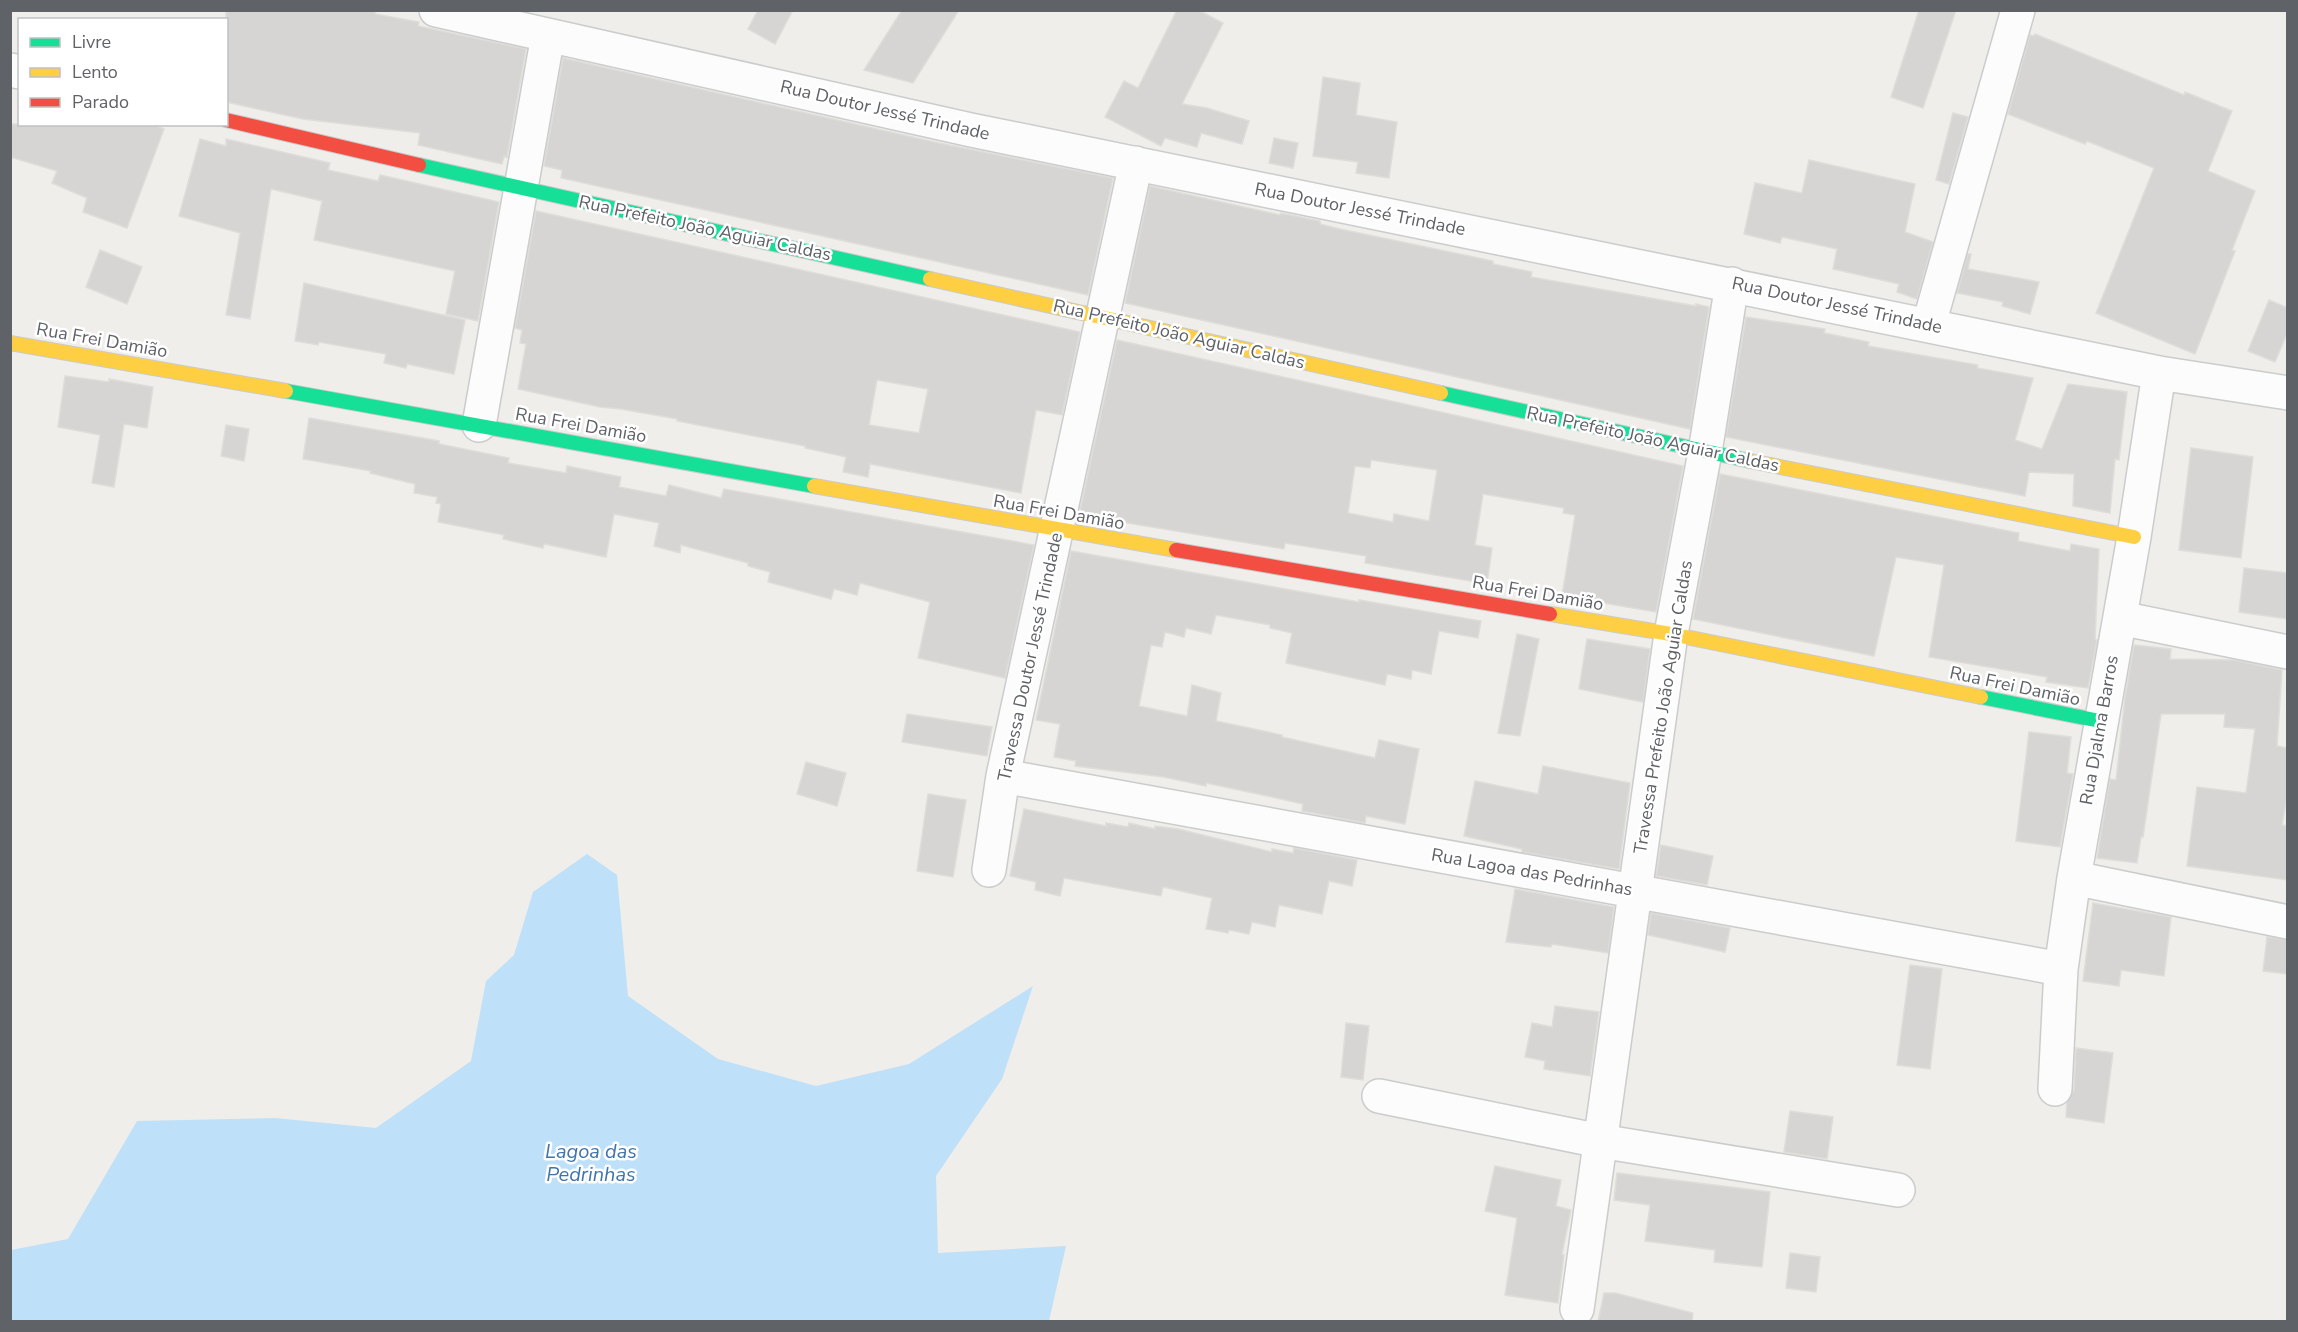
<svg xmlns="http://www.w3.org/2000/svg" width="2298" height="1332" font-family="'Nunito Sans',sans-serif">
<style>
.water{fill:#bfe0f9}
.building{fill:#d6d5d3;stroke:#deddd9;stroke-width:1.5;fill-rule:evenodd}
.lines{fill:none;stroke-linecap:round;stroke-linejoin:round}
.street-casing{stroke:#cbcccc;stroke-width:36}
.fast-casing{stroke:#cacacb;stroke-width:16}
.slow-casing{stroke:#cacacb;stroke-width:16}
.jam-casing{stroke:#cacacb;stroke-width:16}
.street{stroke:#fdfcfc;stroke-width:33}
.fast{stroke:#16e098;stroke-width:14}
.slow{stroke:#ffcf43;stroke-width:14}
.jam{stroke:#f24e42;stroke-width:14}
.labels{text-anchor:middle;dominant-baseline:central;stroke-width:5;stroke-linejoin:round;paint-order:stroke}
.street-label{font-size:18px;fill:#5f6368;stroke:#fff}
.water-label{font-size:20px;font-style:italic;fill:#4174aa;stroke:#fff}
</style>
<rect width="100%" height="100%" fill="#efeeea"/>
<!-- water -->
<path class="water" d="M587 854 617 875 628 996 718 1059 816 1086 909 1064 1033 986 1002 1079 936 1176 938 1253 1066 1246 1049 1321H11V1250L68 1239 137 1121 275 1118 376 1128 471 1061 486 981 514 955 533 892Z"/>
<!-- building -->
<path class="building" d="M226 10H376L375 14 419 22 418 26 526 49 507 157 504 156 502 164 418 145 420 133 303 119 226 102Z
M758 10H793L775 44 748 29Z
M902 10H959L913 83 864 70Z
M1177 10H1198L1223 23 1182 104 1207 108 1249 121 1242 144 1201 133 1197 147 1165 138 1161 146 1105 117 1124 81 1138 88Z
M1919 10H1956L1923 108 1891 97Z
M2035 34 2184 95 2185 92 2232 111 2208 171 2255 191 2232 250 2235 251 2195 354 2096 313 2154 168 2087 141 2085 144 2008 114 2030 35 2034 36Z
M563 58 939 143 1113 178 1088 295 561 178 562 170 544 166Z
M1323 77 1360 83 1356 115 1397 122 1389 178 1356 173 1358 162 1313 156Z
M1953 113 1968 117 1949 184 1936 180Z
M10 124H152L164 129 127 228 83 212 87 198 52 183 57 171 10 157Z
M1274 138 1298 143 1293 168 1269 163Z
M200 139 226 146V139L330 163 328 170 378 181 380 175 499 202 478 321 446 314 455 271 314 240 322 201 271 189 250 319 226 315 240 233 179 216Z
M1809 160 1915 184 1905 232 1933 242 1917 299 1897 292 1899 284 1833 269 1837 249 1782 237 1780 243 1744 234 1755 183 1802 193Z
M1150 186 1280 215 1281 213 1320 221V224L1340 229 1493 261V264L1532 272 1531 277 1696 306V304L1709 307 1690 429 1125 303Z
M536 211 1080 332 1062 415 1036 410 1021 493 870 464 868 477 843 472 846 457 805 448V446L677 421V419L621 409 600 407 518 389 526 344 520 343 522 330 515 328ZM877 380 928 389 919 433 869 425Z
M100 250 142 267 127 304 86 287Z
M1968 254H1971L1968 269 2039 282 2030 314 2002 306 2003 302 1957 293Z
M304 283 465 320 454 374 407 364 406 368 384 363 386 354 319 342 318 345 295 341Z
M2269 300 2288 308V331L2275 362 2248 351Z
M1746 317 1825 329 1824 333 1869 342 1868 346 1978 365 1977 368 2033 378 2015 440 2042 449 2068 384 2127 392 2119 460 2115 459 2110 513 2073 506 2074 474 2029 472 2025 496 1726 437Z
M1117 340 1683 466 1656 612 1562 596 1575 515 1563 513 1564 508 1501 497 1483 494 1475 545 1492 548 1487 584 1365 563 1366 556 1285 543 1284 549 1079 515ZM1371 460 1437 470 1429 521 1394 514 1393 522 1348 513 1355 466 1370 468Z
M65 376 109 382V379L153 387 147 428 124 424 114 487 92 483 100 435 58 427Z
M309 418 439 441V444L509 458 508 463 566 473 567 466 621 477 619 487 666 496 669 485 721 498 724 489 1034 545 1005 678 918 658 930 602 860 583 857 595 834 589 831 599 768 582 770 572 748 566V563L681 545 680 553 654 546 659 523 614 514 606 557 544 544 543 548 503 539 504 535 438 522 441 504 436 503 437 497 414 493 415 484 370 473 371 471 303 459Z
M226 425 249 429 244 461 221 456Z
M2191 448 2253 457 2241 558 2179 550Z
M1720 474 2019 533 2018 541 2070 551 2071 544 2099 549 2095 639 2097 640 2088 688 2046 682 2047 677 1929 657 1944 565 1896 557 1874 656 1693 619Z
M1071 551 1359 602V600L1481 621 1478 638 1439 631 1431 674 1412 670 1411 679 1387 674 1385 685 1286 663 1292 633 1270 628V625L1216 615 1211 634 1186 628 1184 637 1165 632 1162 647 1151 645 1139 706 1187 716 1192 685 1221 693 1216 721 1282 735V737L1375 758 1379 740 1419 749 1405 824 1366 816 1365 823 1302 811 1303 804 1272 797 1206 783V786L1164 777 1075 766 1076 761 1054 757 1060 724 1036 720Z
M2244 568 2288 573V619L2239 612Z
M1517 634 1539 639 1520 736 1498 733Z
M1587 639 1650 649 1643 702 1579 689Z
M2134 645 2171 649 2170 659 2234 660 2282 670 2277 746 2288 748V791L2282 825 2288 826V880L2187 866 2197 787 2246 793 2255 729 2224 727 2225 714H2161L2143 837H2141L2137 863 2097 858 2110 779 2116 780 2125 698Z
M907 714 992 727 987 756 902 742Z
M2029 732 2071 737 2067 773 2073 774 2060 847 2016 841Z
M806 762 846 773 837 806 797 794Z
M1543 766 1630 783 1619 869 1522 852V849L1464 836 1475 781 1538 794Z
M928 794 966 800 953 877 917 871Z
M1024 809 1106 826V823L1128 827 1129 823 1155 829V826L1178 829 1272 852V849L1293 853 1294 848 1357 860 1352 886 1329 881 1322 914 1279 905 1275 927 1252 922 1249 934 1229 930 1228 933 1206 929 1212 898 1163 887 1161 896 1064 878 1060 896 1035 890 1036 882 1010 876Z
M1661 845 1713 856 1707 885 1656 876Z
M1515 889 1614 907 1608 953 1552 944 1551 947 1506 942Z
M2093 903 2171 917 2164 976 2121 970 2119 986 2083 981Z
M1651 913 1730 928 1725 952 1648 935Z
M2267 937 2288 940V974L2263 971Z
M1910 965 1942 969 1930 1069 1897 1065Z
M1555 1006 1599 1012 1590 1076 1544 1069 1545 1061 1525 1057 1532 1023 1552 1027Z
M1346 1023 1369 1026 1363 1080 1341 1077Z
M2076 1048 2113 1053 2104 1123 2066 1117 2067 1102 2074 1090Z
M1790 1111 1833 1117 1827 1159 1784 1152Z
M1495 1166 1561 1180 1556 1206 1571 1210 1562 1254 1564 1255 1558 1303 1505 1295 1517 1218 1485 1211Z
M1617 1173 1770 1192 1762 1267 1714 1262 1715 1250 1645 1241 1650 1205 1614 1200Z
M1790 1253 1820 1257 1816 1292 1786 1288Z
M1604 1293H1615L1693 1313 1692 1322H1598Z"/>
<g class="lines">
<defs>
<path id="street" d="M436 10 971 130 2159 373 2288 393
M10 70 20 72
M1929 324 2018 10
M479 425 548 35
M2120 618 2288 652
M1003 776 2061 969
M989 870 1003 776 1136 163
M2074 878 2288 922
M2055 1089 2061 969 2074 878 2134 537 2159 373
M1379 1096 1600 1141 1898 1190
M1577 1309 1671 634 1705 452 1732 284"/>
<path id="fast" d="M419 165 930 279
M286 391 814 486
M1441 393 1750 461
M1981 697 2100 721"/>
<path id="slow" d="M930 279 1441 393
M10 343 286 391
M1750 461 2134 537
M814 486 1176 550
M1550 614 1671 634 1981 697"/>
<path id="jam" d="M226 120 419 165
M1176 550 1550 614"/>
</defs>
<!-- street casing -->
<use href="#street" class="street-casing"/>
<!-- fast casing -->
<use href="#fast" class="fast-casing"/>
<!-- slow casing -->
<use href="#slow" class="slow-casing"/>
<!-- jam casing -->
<use href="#jam" class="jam-casing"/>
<!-- street -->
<use href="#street" class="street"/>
<!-- fast -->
<use href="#fast" class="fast"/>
<!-- slow -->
<use href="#slow" class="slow"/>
<!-- jam -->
<use href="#jam" class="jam"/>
</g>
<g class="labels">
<!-- street labels -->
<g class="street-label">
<text transform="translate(885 110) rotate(13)">Rua Doutor Jessé Trindade</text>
<text transform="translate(1360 209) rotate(11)">Rua Doutor Jessé Trindade</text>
<text transform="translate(705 228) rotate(12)">Rua Prefeito João Aguiar Caldas</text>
<text transform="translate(1837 305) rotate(12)">Rua Doutor Jessé Trindade</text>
<text transform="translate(1179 334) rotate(13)">Rua Prefeito João Aguiar Caldas</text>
<text transform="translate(102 340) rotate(10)">Rua Frei Damião</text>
<text transform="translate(581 425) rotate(10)">Rua Frei Damião</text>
<text transform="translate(1653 439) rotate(12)">Rua Prefeito João Aguiar Caldas</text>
<text transform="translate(1059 512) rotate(10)">Rua Frei Damião</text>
<text transform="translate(1538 593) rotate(10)">Rua Frei Damião</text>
<text transform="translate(1030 657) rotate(-78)">Travessa Doutor Jessé Trindade</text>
<text transform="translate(2015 686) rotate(12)">Rua Frei Damião</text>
<text transform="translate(1663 707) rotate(-81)">Travessa Prefeito João Aguiar Caldas</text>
<text transform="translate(2099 730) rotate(-80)">Rua Djalma Barros</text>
<text transform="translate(1532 872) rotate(10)">Rua Lagoa das Pedrinhas</text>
</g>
<!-- water labels -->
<g class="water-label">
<text x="591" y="1151">Lagoa das<tspan x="591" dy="23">Pedrinhas</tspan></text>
</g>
</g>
<!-- border -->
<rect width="2298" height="1332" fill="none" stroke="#5f6368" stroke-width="24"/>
<!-- legend -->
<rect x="18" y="18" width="210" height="108" fill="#ffffff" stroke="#bfc1c3" stroke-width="1.5"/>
<rect x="30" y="38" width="30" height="9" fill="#16e098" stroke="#bfc1c3" stroke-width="1.5"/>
<text x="72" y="48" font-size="18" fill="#5f6368">Livre</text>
<rect x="30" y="68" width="30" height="9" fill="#ffcf43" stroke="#bfc1c3" stroke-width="1.5"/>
<text x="72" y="78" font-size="18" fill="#5f6368">Lento</text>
<rect x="30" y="98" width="30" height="9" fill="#f24e42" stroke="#bfc1c3" stroke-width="1.5"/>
<text x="72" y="108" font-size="18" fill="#5f6368">Parado</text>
</svg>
